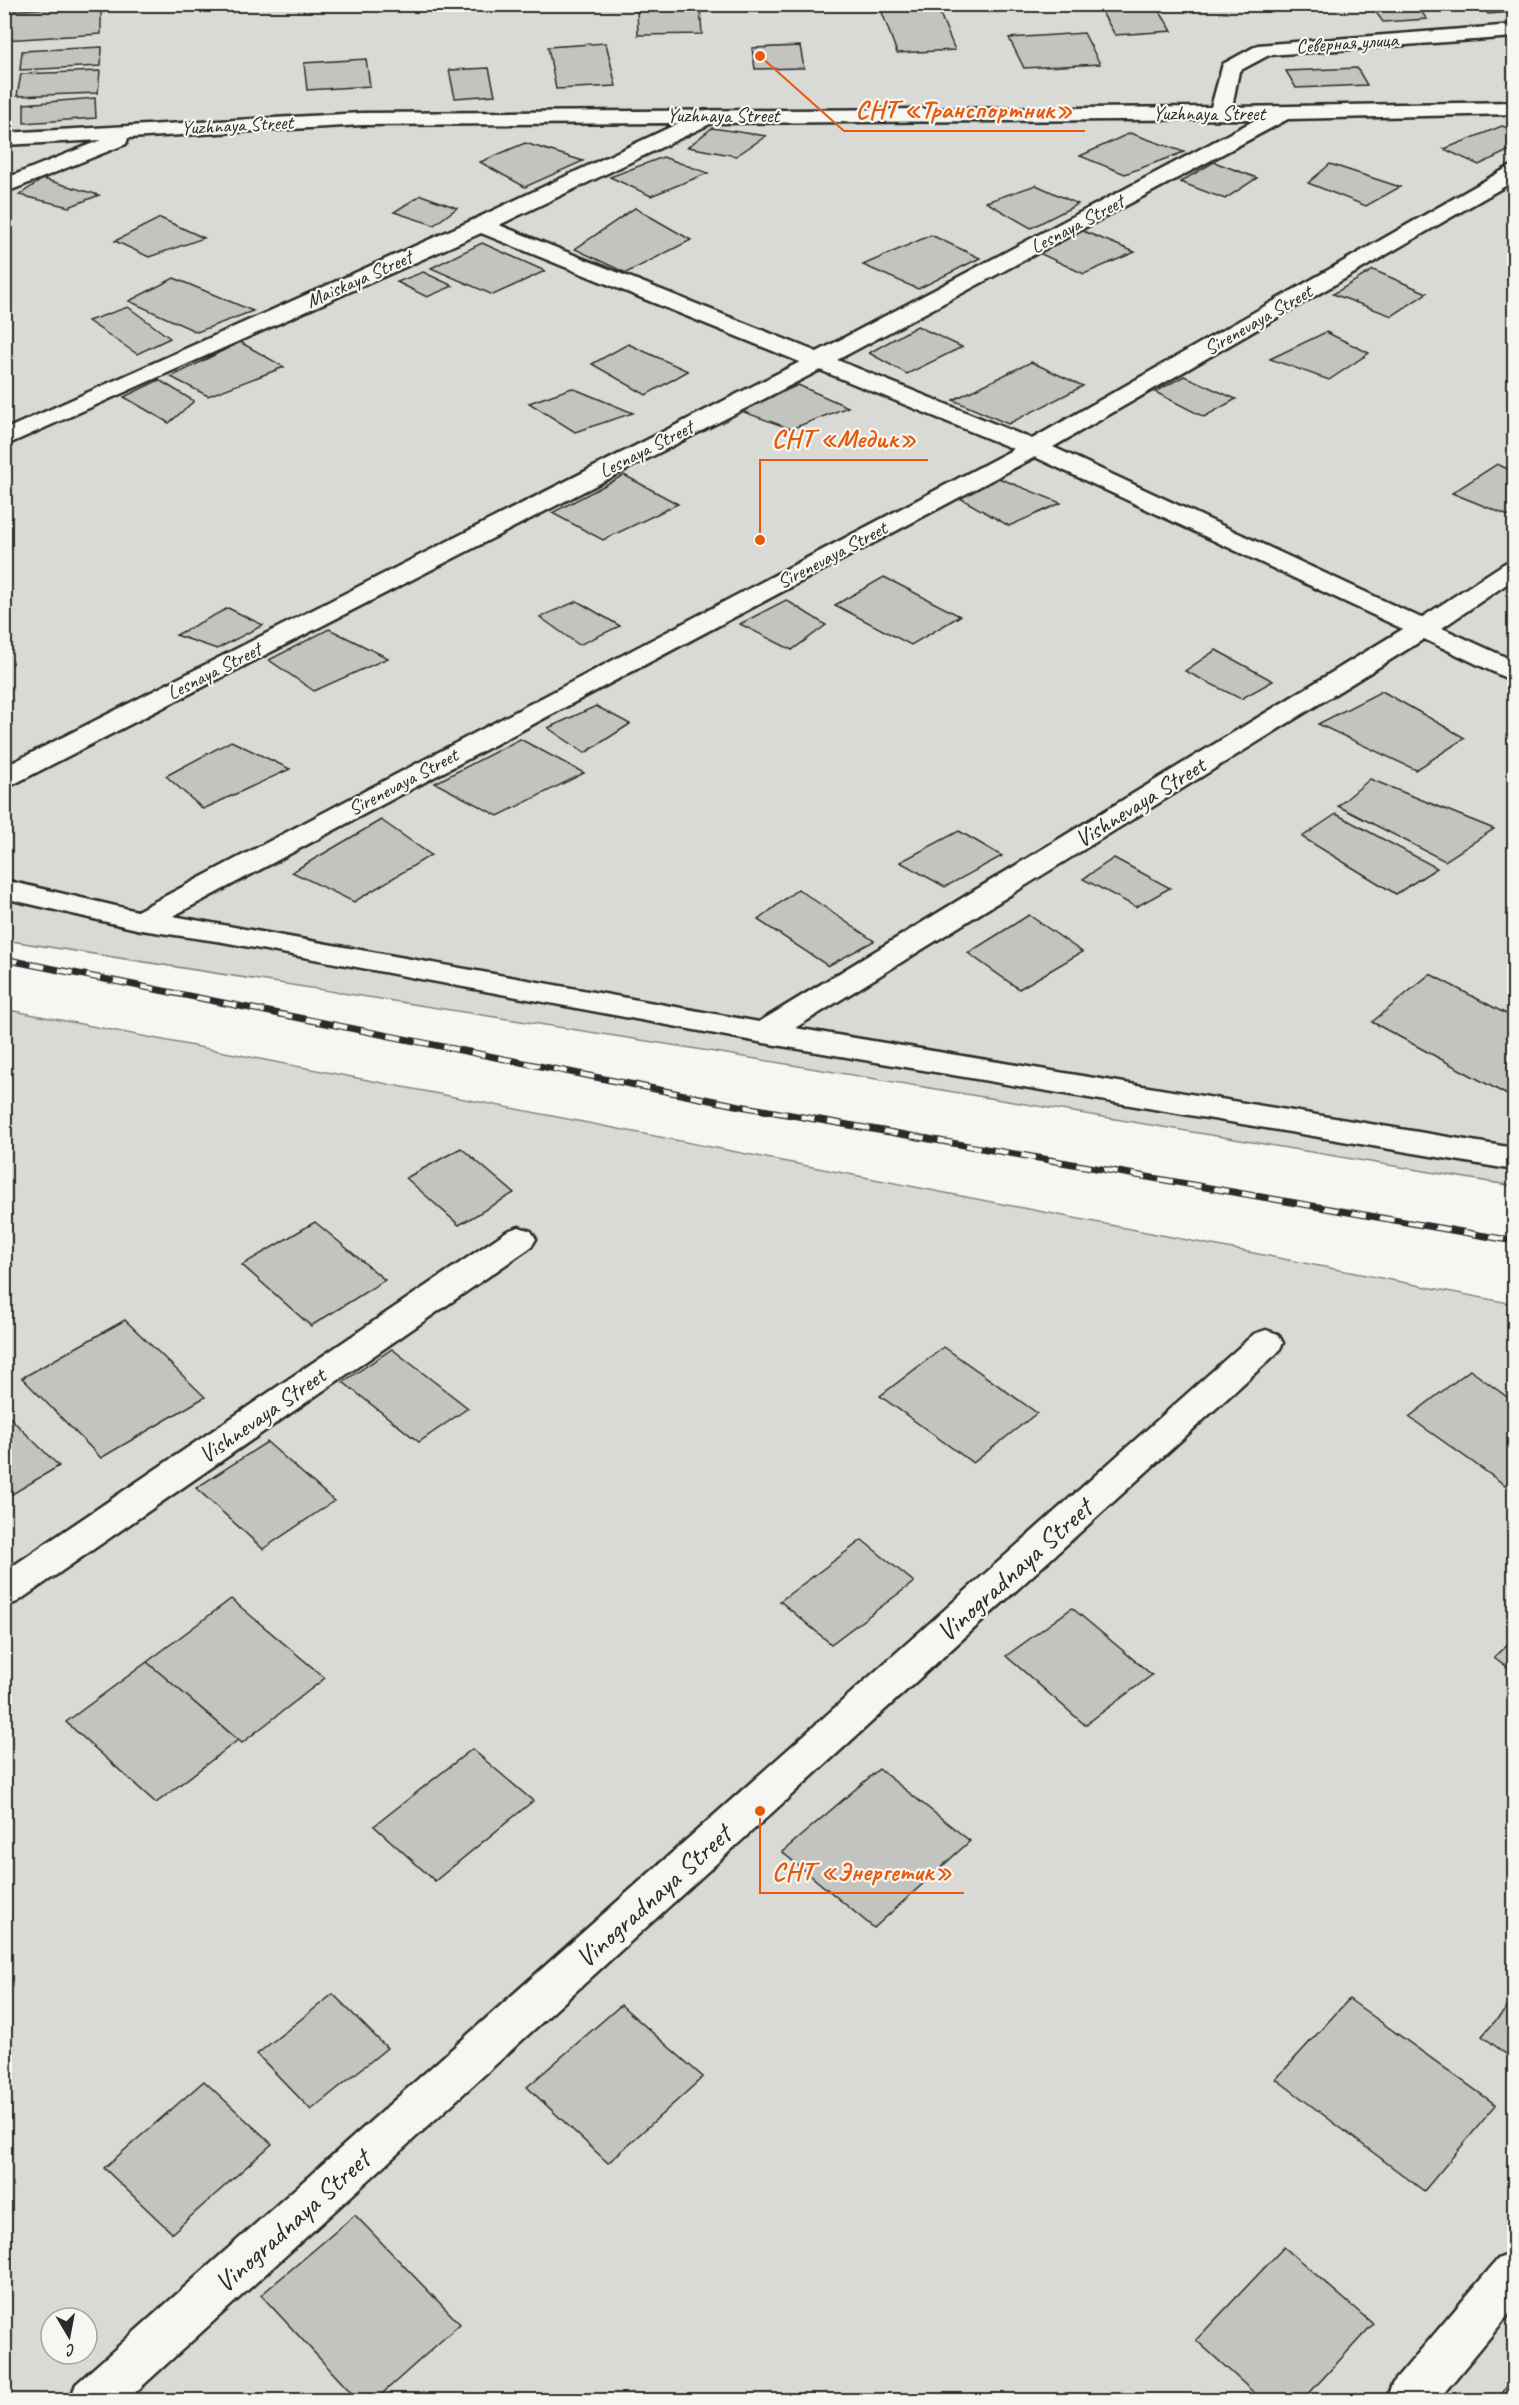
<svg xmlns="http://www.w3.org/2000/svg" width="1519" height="2405" font-family="Caveat,sans-serif">
<style>
.green{fill:#d9d9d5;stroke:#828280;stroke-width:1.5;fill-rule:evenodd}
.building{fill:#c3c3c0;stroke:#2b2b2b;stroke-width:1.5}
.lines{fill:none;stroke-linecap:round;stroke-linejoin:round}
.street-casing{stroke:#2b2b2b;stroke-width:5}
.street{fill:#f6f6f2;fill-rule:evenodd}
.rail-casing{stroke:#2b2b2b;stroke-width:7}
.rail{stroke:#f6f6f2;stroke-width:4.5;stroke-dasharray:14;stroke-linecap:butt}
.labels{text-anchor:middle;dominant-baseline:central;stroke-width:4.5;stroke-linejoin:round;paint-order:stroke}
.far-street-label{font-size:20px;fill:#2b2b2b;stroke:#f6f6f2}
.street-label{font-size:24px;fill:#2b2b2b;stroke:#f6f6f2}
.near-street-label{font-size:28px;fill:#2b2b2b;stroke:#f6f6f2}
.leader{fill:none;stroke:#e8590c;stroke-width:2}
.callout-dot{fill:#e8590c;stroke:#f6f6f2;stroke-width:2}
.callout-label{font-size:26px;text-anchor:middle;font-weight:bold;fill:#e8590c;stroke:#f6f6f2;stroke-width:4.5;stroke-linejoin:round;paint-order:stroke}
</style>
<rect width="100%" height="100%" fill="#f6f6f2"/>
<filter id="ink" filterUnits="userSpaceOnUse"><feTurbulence type="fractalNoise" baseFrequency=".0167" numOctaves="2"/><feDisplacementMap in="SourceGraphic" scale="12" xChannelSelector="R" yChannelSelector="G"/><feConvolveMatrix kernelMatrix="1 2 1 2 8 2 1 2 1" color-interpolation-filters="sRGB"/></filter>
<g filter="url(#ink)">
<!-- green -->
<path class="green" d="M4 5H1514V1186L691 1048 5 940Z
M4 1009 1514 1304V2400H5ZM51 2318H87V2354H51Z"/>
<!-- building -->
<path class="building" d="M879 4H936L955 50 897 53Z
M1097 4H1155L1172 31 1115 35Z
M1370 4H1415L1427 19 1383 22Z
M1480 4H1514V12L1488 14Z
M101 5V34L4 40 6 11Z
M700 8 702 34 638 35 637 9Z
M1084 33 1100 64 1024 68 1009 38Z
M606 43 616 86 556 89 548 47Z
M800 46 804 68 755 69 752 48Z
M102 47 101 66 20 70 22 51Z
M366 59 370 86 307 90 304 63Z
M489 68 495 95 455 98 449 70Z
M1357 68 1367 85 1296 88 1286 71Z
M100 71 98 93 17 96 21 74Z
M95 98 96 118 24 123V104Z
M1502 126 1514 130V148L1479 165 1444 149Z
M712 128 766 136 736 156 688 147Z
M1130 133 1184 152 1125 174 1080 156Z
M525 143 583 161 525 187 480 162Z
M663 157 708 173 651 196 610 177Z
M1214 162 1257 178 1225 199 1180 182Z
M1330 164 1400 187 1366 206 1308 183Z
M43 179 99 195 69 207 19 195Z
M1036 185 1078 204 1031 228 986 202Z
M421 195 457 208 434 225 394 212Z
M635 208 691 240 626 273 575 249Z
M160 218 204 238 149 257 115 241Z
M1083 231 1135 252 1084 274 1039 253Z
M931 235 980 258 918 289 863 265Z
M482 243 545 271 493 295 431 268Z
M1373 270 1427 293 1392 316 1333 294Z
M423 272 453 286 427 297 397 282Z
M174 278 253 311 197 332 129 301Z
M128 307 170 338 137 354 88 321Z
M917 326 962 347 907 374 869 353Z
M1326 332 1369 353 1329 380 1270 359Z
M240 342 284 367 208 396 171 377Z
M628 344 688 371 646 395 592 364Z
M1031 362 1083 386 1008 424 953 400Z
M1184 376 1236 399 1204 417 1155 392Z
M159 380 194 401 169 423 124 397Z
M798 385 848 407 791 429 741 411Z
M572 388 633 413 575 432 529 403Z
M1497 464 1514 472V515L1511 517 1452 493Z
M624 475 678 504 603 540 552 513Z
M996 477 1061 503 1009 526 960 498Z
M884 577 960 616 911 645 835 605Z
M786 600 826 625 792 650 740 624Z
M577 601 620 626 579 645 540 617Z
M228 608 263 625 217 649 176 635Z
M329 629 388 658 314 691 269 660Z
M1216 650 1273 681 1241 699 1185 671Z
M1382 691 1465 738 1416 770 1318 724Z
M596 706 630 724 585 753 548 728Z
M520 739 584 773 498 816 435 783Z
M231 741 290 769 203 809 166 776Z
M1370 779 1494 829 1445 861 1338 806Z
M1336 814 1437 868 1396 894 1302 837Z
M381 820 431 855 354 902 292 872Z
M959 831 1002 856 945 887 900 862Z
M1114 858 1170 888 1136 907 1083 879Z
M798 889 874 941 828 966 758 920Z
M1029 915 1082 952 1019 989 968 953Z
M1430 974 1514 1018V1094L1511 1097 1372 1022Z
M461 1148 514 1193 459 1225 406 1178Z
M315 1222 385 1280 311 1326 242 1265Z
M125 1320 205 1397 101 1458 22 1378Z
M944 1347 1037 1413 973 1463 880 1396Z
M392 1349 468 1408 419 1442 343 1382Z
M1470 1370 1514 1402V1477L1505 1485 1409 1417Z
M4 1412 59 1466 4 1499Z
M267 1442 334 1501 263 1549 196 1488Z
M862 1540 914 1582 831 1644 780 1601Z
M231 1599 325 1678 242 1743 147 1662Z
M1072 1608 1152 1675 1085 1725 1006 1656Z
M1514 1638V1672L1494 1657Z
M147 1662 238 1740 156 1803 66 1722Z
M472 1749 533 1801 435 1881 374 1826Z
M879 1769 970 1841 874 1928 782 1852Z
M333 1994 387 2048 311 2110 257 2054Z
M1349 1999 1496 2105 1424 2191 1276 2079Z
M1514 2000V2060L1482 2036Z
M621 2005 703 2077 608 2163 527 2087Z
M204 2081 272 2144 172 2233 104 2168Z
M355 2215 460 2324 375 2400H358L261 2295Z
M1284 2247 1373 2324 1303 2400H1262L1196 2340Z
M1514 2375V2400H1498Z"/>
<g class="lines">
<defs>
<path id="street" d="M1514 25V37L1269 55 1239 71 1232 107 1514 102V114L1288 119 837 360 1032 439 1507 168 1514 166V181L1053 447 1421 618 1505 563 1514 560V579L1442 628 1514 661V679L1504 677 1424 639 795 1028 1514 1148V1170L764 1043 223 942 141 930 4 898V880L137 911 1014 449 820 370 14 784 4 786V767L800 362 481 233 4 446V430L473 220 679 123 362 125 128 138 126 144 4 193V179L101 140 4 145V133L362 113 1211 107 1223 64 1258 45ZM1257 119 817 352 499 225 712 123ZM1035 457 1403 629 759 1022 173 916Z
M519 1227 531 1231 536 1239 531 1247 17 1602 4 1607V1572L507 1231Z
M1266 1330 1278 1334 1283 1343 1278 1352 127 2400H70L76 2384 1254 1334Z
M1514 2252V2308L1438 2400H1386L1392 2384 1498 2259Z"/>
</defs>
<!-- street casing -->
<use href="#street" class="street-casing"/>
<!-- street -->
<use href="#street" class="street"/>
<defs>
<path id="rail" d="M4 959 740 1106 1514 1241"/>
</defs>
<!-- rail casing -->
<use href="#rail" class="rail-casing"/>
<!-- rail -->
<use href="#rail" class="rail"/>
</g>
</g>
<g class="labels">
<!-- far-street labels -->
<g class="far-street-label">
<text transform="translate(1347 43) rotate(-4)">Северная улица</text>
<text x="1209" y="113">Yuzhnaya Street</text>
<text x="723" y="115">Yuzhnaya Street</text>
<text transform="translate(237 125) rotate(-3)">Yuzhnaya Street</text>
<text transform="translate(1077 224) rotate(-28)">Lesnaya Street</text>
<text transform="translate(359 279) rotate(-24)">Maiskaya Street</text>
<text transform="translate(1258 320) rotate(-30)">Sirenevaya Street</text>
<text transform="translate(646 449) rotate(-27)">Lesnaya Street</text>
<text transform="translate(832 555) rotate(-28)">Sirenevaya Street</text>
<text transform="translate(214 671) rotate(-27)">Lesnaya Street</text>
<text transform="translate(403 782) rotate(-28)">Sirenevaya Street</text>
</g>
<!-- street labels -->
<g class="street-label">
<text transform="translate(1140 802) rotate(-32)">Vishnevaya Street</text>
<text transform="translate(262 1415) rotate(-35)">Vishnevaya Street</text>
</g>
<!-- near-street labels -->
<g class="near-street-label">
<text transform="translate(1014 1570) rotate(-42)">Vinogradnaya Street</text>
<text transform="translate(653 1896) rotate(-42)">Vinogradnaya Street</text>
<text transform="translate(292 2221) rotate(-42)">Vinogradnaya Street</text>
</g>
</g>
<!-- callouts -->
<path class="leader" d="M760 56L844 131H1085M760 540L760 460H928M760 1811L760 1893H964"/>
<g class="callout-dot">
<circle cx="760" cy="56" r="6"/>
<circle cx="760" cy="540" r="6"/>
<circle cx="760" cy="1811" r="6"/>
</g>
<g class="callout-label">
<text x="964" y="118">СНТ «Транспортник»</text>
<text x="844" y="447">СНТ «Медик»</text>
<text x="862" y="1880">СНТ «Энергетик»</text>
</g>
<!-- margin -->
<rect width="1519" height="2405" fill="none" stroke="#f6f6f2" stroke-width="24"/>
<rect x="12" y="12" width="1495" height="2381" fill="none" stroke="#2b2b2b" stroke-width="2" filter="url(#ink)"/>
<!-- north arrow -->
<g transform="translate(69 2336) rotate(170)"><circle r="28" fill="#f6f6f2" stroke="#a5a5a2" stroke-width="1.5"/>
<path d="M0-4.5L10 22L0 15L-10 22Z" fill="#2b2b2b"/>
<text y="-9" font-size="16" font-weight="bold" text-anchor="middle" fill="#2b2b2b">С</text>
</g>
</svg>
